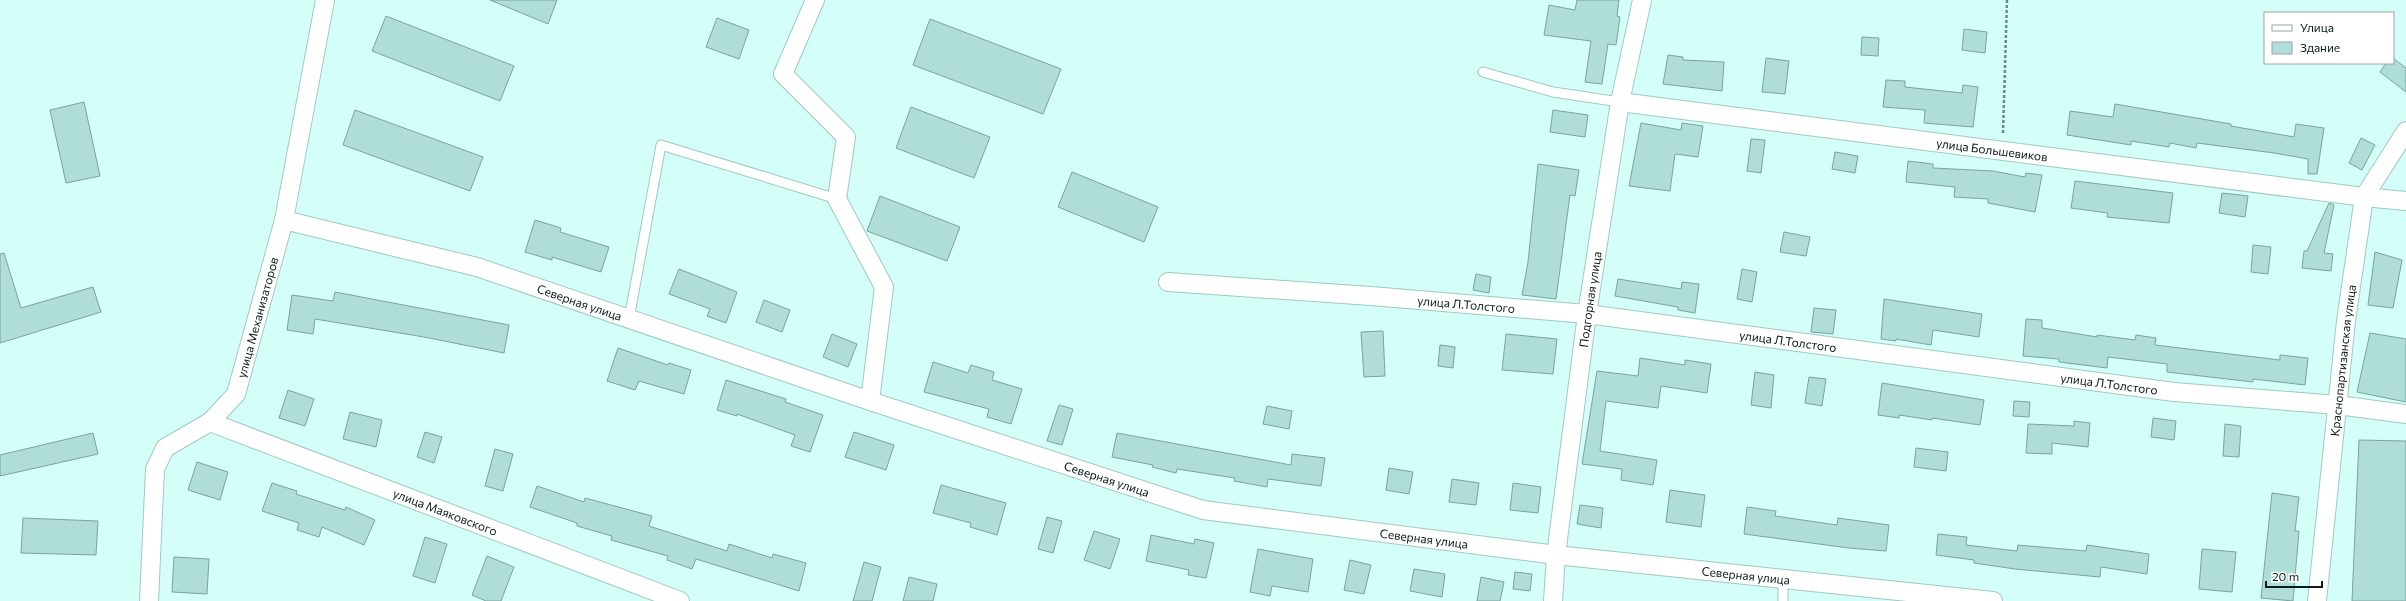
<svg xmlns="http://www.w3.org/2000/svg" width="2406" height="601" font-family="Commissioner,sans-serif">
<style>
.building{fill:#afddd7;stroke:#7aa49e}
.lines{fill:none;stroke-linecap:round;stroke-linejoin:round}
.lane-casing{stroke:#9fc9c3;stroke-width:11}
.street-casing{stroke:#9fc9c3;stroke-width:20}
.path{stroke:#6c8a85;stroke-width:2.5;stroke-dasharray:3 2;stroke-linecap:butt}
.lane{stroke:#fff;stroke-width:9}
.street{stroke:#fff;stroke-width:18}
.labels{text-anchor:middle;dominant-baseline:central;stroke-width:3;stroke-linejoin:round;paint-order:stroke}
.street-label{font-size:12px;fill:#0b1c1a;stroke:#fff}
</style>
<rect width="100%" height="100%" fill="#d3fff8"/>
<!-- building -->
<path class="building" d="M490 0H557L548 24Z
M1577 0H1619L1617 16 1620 17 1616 45 1608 44 1602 84 1585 82 1591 41 1544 35 1549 5 1575 10Z
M386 16 514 66 500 101 372 51Z
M717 18 749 30 739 59 706 47Z
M930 19 1061 69 1043 114 913 65Z
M1964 29 1987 32 1985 53 1962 50Z
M1862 37 1879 38 1878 56 1861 55Z
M1668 55 1683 57V60L1724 62 1722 91 1663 84Z
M1766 58 1789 61 1785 94 1762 92Z
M2393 58 2406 68V92L2380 72 2386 63H2393Z
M1886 80 1905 81V87L1962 93 1963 85 1978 87 1973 127 1924 123 1925 110 1883 107Z
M84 102 100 176 66 183 50 110Z
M2115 104 2231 124V126L2294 137 2296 124 2324 128 2317 174H2308V159L2274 153 2197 143 2196 148 2170 143 2169 147 2131 141V145L2067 135 2070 111 2113 117Z
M911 107 990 137 974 178 896 148Z
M355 110 483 157 470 191 343 145Z
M1553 110 1588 115 1585 137 1550 132Z
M1641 123 1681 130 1682 123 1703 126 1698 157 1675 154 1670 191 1629 186Z
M2361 138 2375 145 2362 170 2349 163Z
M1751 139 1765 140 1761 173 1747 171Z
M1835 152 1858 156 1855 173 1832 169Z
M1908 161 1933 164V168L1993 171 2025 177 2026 173 2042 175 2035 212 1988 203V199L1954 197 1955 187 1906 182Z
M1538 164 1579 170 1575 196 1570 195 1556 299 1522 295 1528 262Z
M1072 172 1158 207 1144 242 1058 207Z
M2075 181 2173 193 2169 223 2107 217 2108 213 2071 208Z
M2222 193 2248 196 2245 217 2219 213Z
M880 196 960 227 947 261 867 231Z
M2329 203 2334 205 2324 253 2333 254 2331 271 2302 268 2304 251H2307Z
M535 220 561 228 560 232 609 247 601 272 552 257V260L525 252Z
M1784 232 1810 237 1806 256 1780 252Z
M2253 245 2271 247 2268 274 2251 272Z
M2375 252 2402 260 2393 308 2368 305Z
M4 253 21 308 93 287 101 312 0 343V254Z
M679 269 737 292 726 323 707 316 710 309 669 294Z
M1742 269 1757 272 1752 302 1737 299Z
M1476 274 1491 277 1489 293 1473 290Z
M1618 279 1681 289 1682 282 1699 284 1695 313 1678 310V307L1615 296Z
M335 292 509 325 504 353 424 337 315 319 313 334 287 330 292 295 333 301Z
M1884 299 1982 314 1979 337 1933 330 1931 345 1896 339V341L1881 339Z
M764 300 790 310 782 332 756 322Z
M1814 308 1836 310 1833 334 1811 332Z
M2026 319 2042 320V328L2097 337V335L2135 340 2136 335 2156 338 2155 345 2280 360V355L2308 358 2305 385 2253 379V382L2167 372V364L2108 357 2107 368 2059 362V359L2023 356Z
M1383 331 1385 376 1364 377 1361 332Z
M2370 333 2406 339V402L2357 392Z
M832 334 857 344 848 367 823 357Z
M1506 334 1557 339 1553 374 1502 370Z
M1440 345 1455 347 1453 368 1438 366Z
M618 348 668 365 669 363 691 370 684 394 639 381 635 390 607 381Z
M1640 358 1685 365V360L1711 364 1707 393 1661 386 1658 408 1606 401 1600 451 1657 460 1653 485 1621 480 1622 469 1582 464 1597 371 1638 376Z
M933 362 968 373 971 365 994 372 992 380 1022 389 1011 424 987 417 989 409 924 392Z
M1755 372 1774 375 1771 408 1751 405Z
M1809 377 1826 379 1822 406 1805 403Z
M726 380 786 399 785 402 823 415 810 452 791 446 795 435 737 414V416L717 410Z
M1882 383 1984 400 1980 425 1932 418V420L1899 415V418L1878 415Z
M288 390 314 399 305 426 279 418Z
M2014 401 2030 402 2029 417 2013 416Z
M1059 405 1073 409 1062 445 1047 441Z
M1267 406 1292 411 1289 429 1263 424Z
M350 412 382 420 376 447 343 439Z
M2153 418 2176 421 2174 440 2151 437Z
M2074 421 2090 423 2088 447 2052 443V454L2026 453 2028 424 2074 426Z
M2225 424 2241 426 2239 457 2223 456Z
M425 432 442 437 434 463 417 457Z
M854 432 894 445 886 470 845 457Z
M93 433 98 454 0 476V455Z
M1117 433 1291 465 1292 454 1325 458 1321 486 1268 479 1267 487 1234 481 1235 478 1177 469 1176 473 1152 467 1153 465 1112 457Z
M2359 440 2406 441V601H2352Z
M1916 448 1948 452 1946 471 1914 467Z
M495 449 513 454 503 491 485 486Z
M197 462 228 472 220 500 188 490Z
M1389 468 1413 472 1409 494 1386 490Z
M1452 479 1479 483 1476 505 1449 502Z
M272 483 297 491 296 494 345 510 346 507 375 520 364 545 322 527 319 537 297 530 299 523 262 511Z
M1513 483 1541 487 1538 513 1510 510Z
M941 485 1006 503 997 535 970 527 971 523 933 513Z
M537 486 584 502 585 498 652 516 649 526 727 551 729 544 772 558 773 554 806 563 799 591 696 559 692 569 667 560 668 556 611 540 612 536 577 526V523L530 507Z
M1670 490 1705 495 1701 527 1666 522Z
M2272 493 2299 497 2295 531H2299L2293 601 2261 598Z
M1580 505 1603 508 1601 528 1577 524Z
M1747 507 1776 511 1775 516 1837 525 1838 518 1889 525 1886 551 1849 548 1744 534Z
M1047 517 1062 521 1053 553 1038 549Z
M23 518 98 521 96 555 21 553Z
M1094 531 1120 539 1110 569 1084 560Z
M1938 534 1967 537 1966 545 2017 551 2018 545 2086 551 2087 545 2149 554 2147 574 2101 567 2100 577 2015 569 1974 563V560L1936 555Z
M1151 535 1194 544 1195 539 1214 543 1206 578 1188 575 1189 570 1146 561Z
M425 537 447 544 435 583 413 576Z
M1258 549 1313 559 1308 592 1272 586 1270 596 1250 592Z
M2202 549 2236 552 2232 592 2199 589Z
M487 556 514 567 501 601H486L472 595Z
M174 557 209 559 207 594 172 592Z
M1350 560 1371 565 1364 594 1344 590Z
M864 562 881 567 872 601H853Z
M1414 569 1445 574 1442 597 1410 591Z
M1515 572 1532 574 1530 591 1513 589Z
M909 577 937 584 933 601H903Z
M1481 577 1504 582 1500 601H1477Z"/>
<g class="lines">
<defs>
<path id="lane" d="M1483 72 1553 92 1620 102
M629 319 661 145 837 199
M1783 601V579"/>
<g id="street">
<path d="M815 0 783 74 846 137 837 199 884 287 870 401"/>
<path id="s1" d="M1620 102 2364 197 2406 201"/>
<path id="s2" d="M284 220 477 267 870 401 1203 510 1556 555 1993 601"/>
<path id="s3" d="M1168 282 1371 296 1587 314 2174 392 2338 405 2406 414"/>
<path id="s4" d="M210 422 680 601"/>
<path id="s5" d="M149 601 155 469 165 448 210 422 236 394 284 220 325 0"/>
<path id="s6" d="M1553 601 1556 555 1587 314 1620 102 1642 0"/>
<path id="s7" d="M2317 601 2346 321 2364 197 2406 131"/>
</g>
</defs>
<!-- lane casing -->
<use href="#lane" class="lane-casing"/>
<!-- street casing -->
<use href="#street" class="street-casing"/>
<!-- path -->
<path class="path" d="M2003 133 2007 0"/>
<!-- lane -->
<use href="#lane" class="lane"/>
<!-- street -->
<use href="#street" class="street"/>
</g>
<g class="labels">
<!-- street labels -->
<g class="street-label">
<text stroke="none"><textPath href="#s1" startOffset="375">улица Большевиков</textPath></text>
<text stroke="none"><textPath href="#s6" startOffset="304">Подгорная улица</textPath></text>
<text stroke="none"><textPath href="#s2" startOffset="307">Северная улица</textPath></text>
<text stroke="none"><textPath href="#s3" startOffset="299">улица Л.Толстого</textPath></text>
<text stroke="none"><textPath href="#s5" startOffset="325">улица Механизаторов</textPath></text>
<text stroke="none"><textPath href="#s3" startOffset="623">улица Л.Толстого</textPath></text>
<text stroke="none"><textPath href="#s7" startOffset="242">Краснопартизанская улица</textPath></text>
<text stroke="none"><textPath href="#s3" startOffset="947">улица Л.Толстого</textPath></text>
<text stroke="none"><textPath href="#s2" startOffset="863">Северная улица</textPath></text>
<text stroke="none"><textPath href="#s4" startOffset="252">улица Маяковского</textPath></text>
<text stroke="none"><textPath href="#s2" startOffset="1187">Северная улица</textPath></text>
<text stroke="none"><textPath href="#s2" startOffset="1511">Северная улица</textPath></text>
</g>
</g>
<!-- legend -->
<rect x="2264" y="12" width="130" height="52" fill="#ffffff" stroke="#9da4a3"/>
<rect x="2272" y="25" width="20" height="6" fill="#ffffff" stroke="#9da4a3"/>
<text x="2300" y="32" font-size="12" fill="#0b1c1a">Улица</text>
<rect x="2272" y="42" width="20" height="12" fill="#afddd7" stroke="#9da4a3"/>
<text x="2300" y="52" font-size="12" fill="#0b1c1a">Здание</text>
<!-- scale -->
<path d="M2266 581v6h56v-6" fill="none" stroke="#0b1c1a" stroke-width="2"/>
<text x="2272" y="581" font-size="12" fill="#0b1c1a" stroke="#ffffff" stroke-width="3" paint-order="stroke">20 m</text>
</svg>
